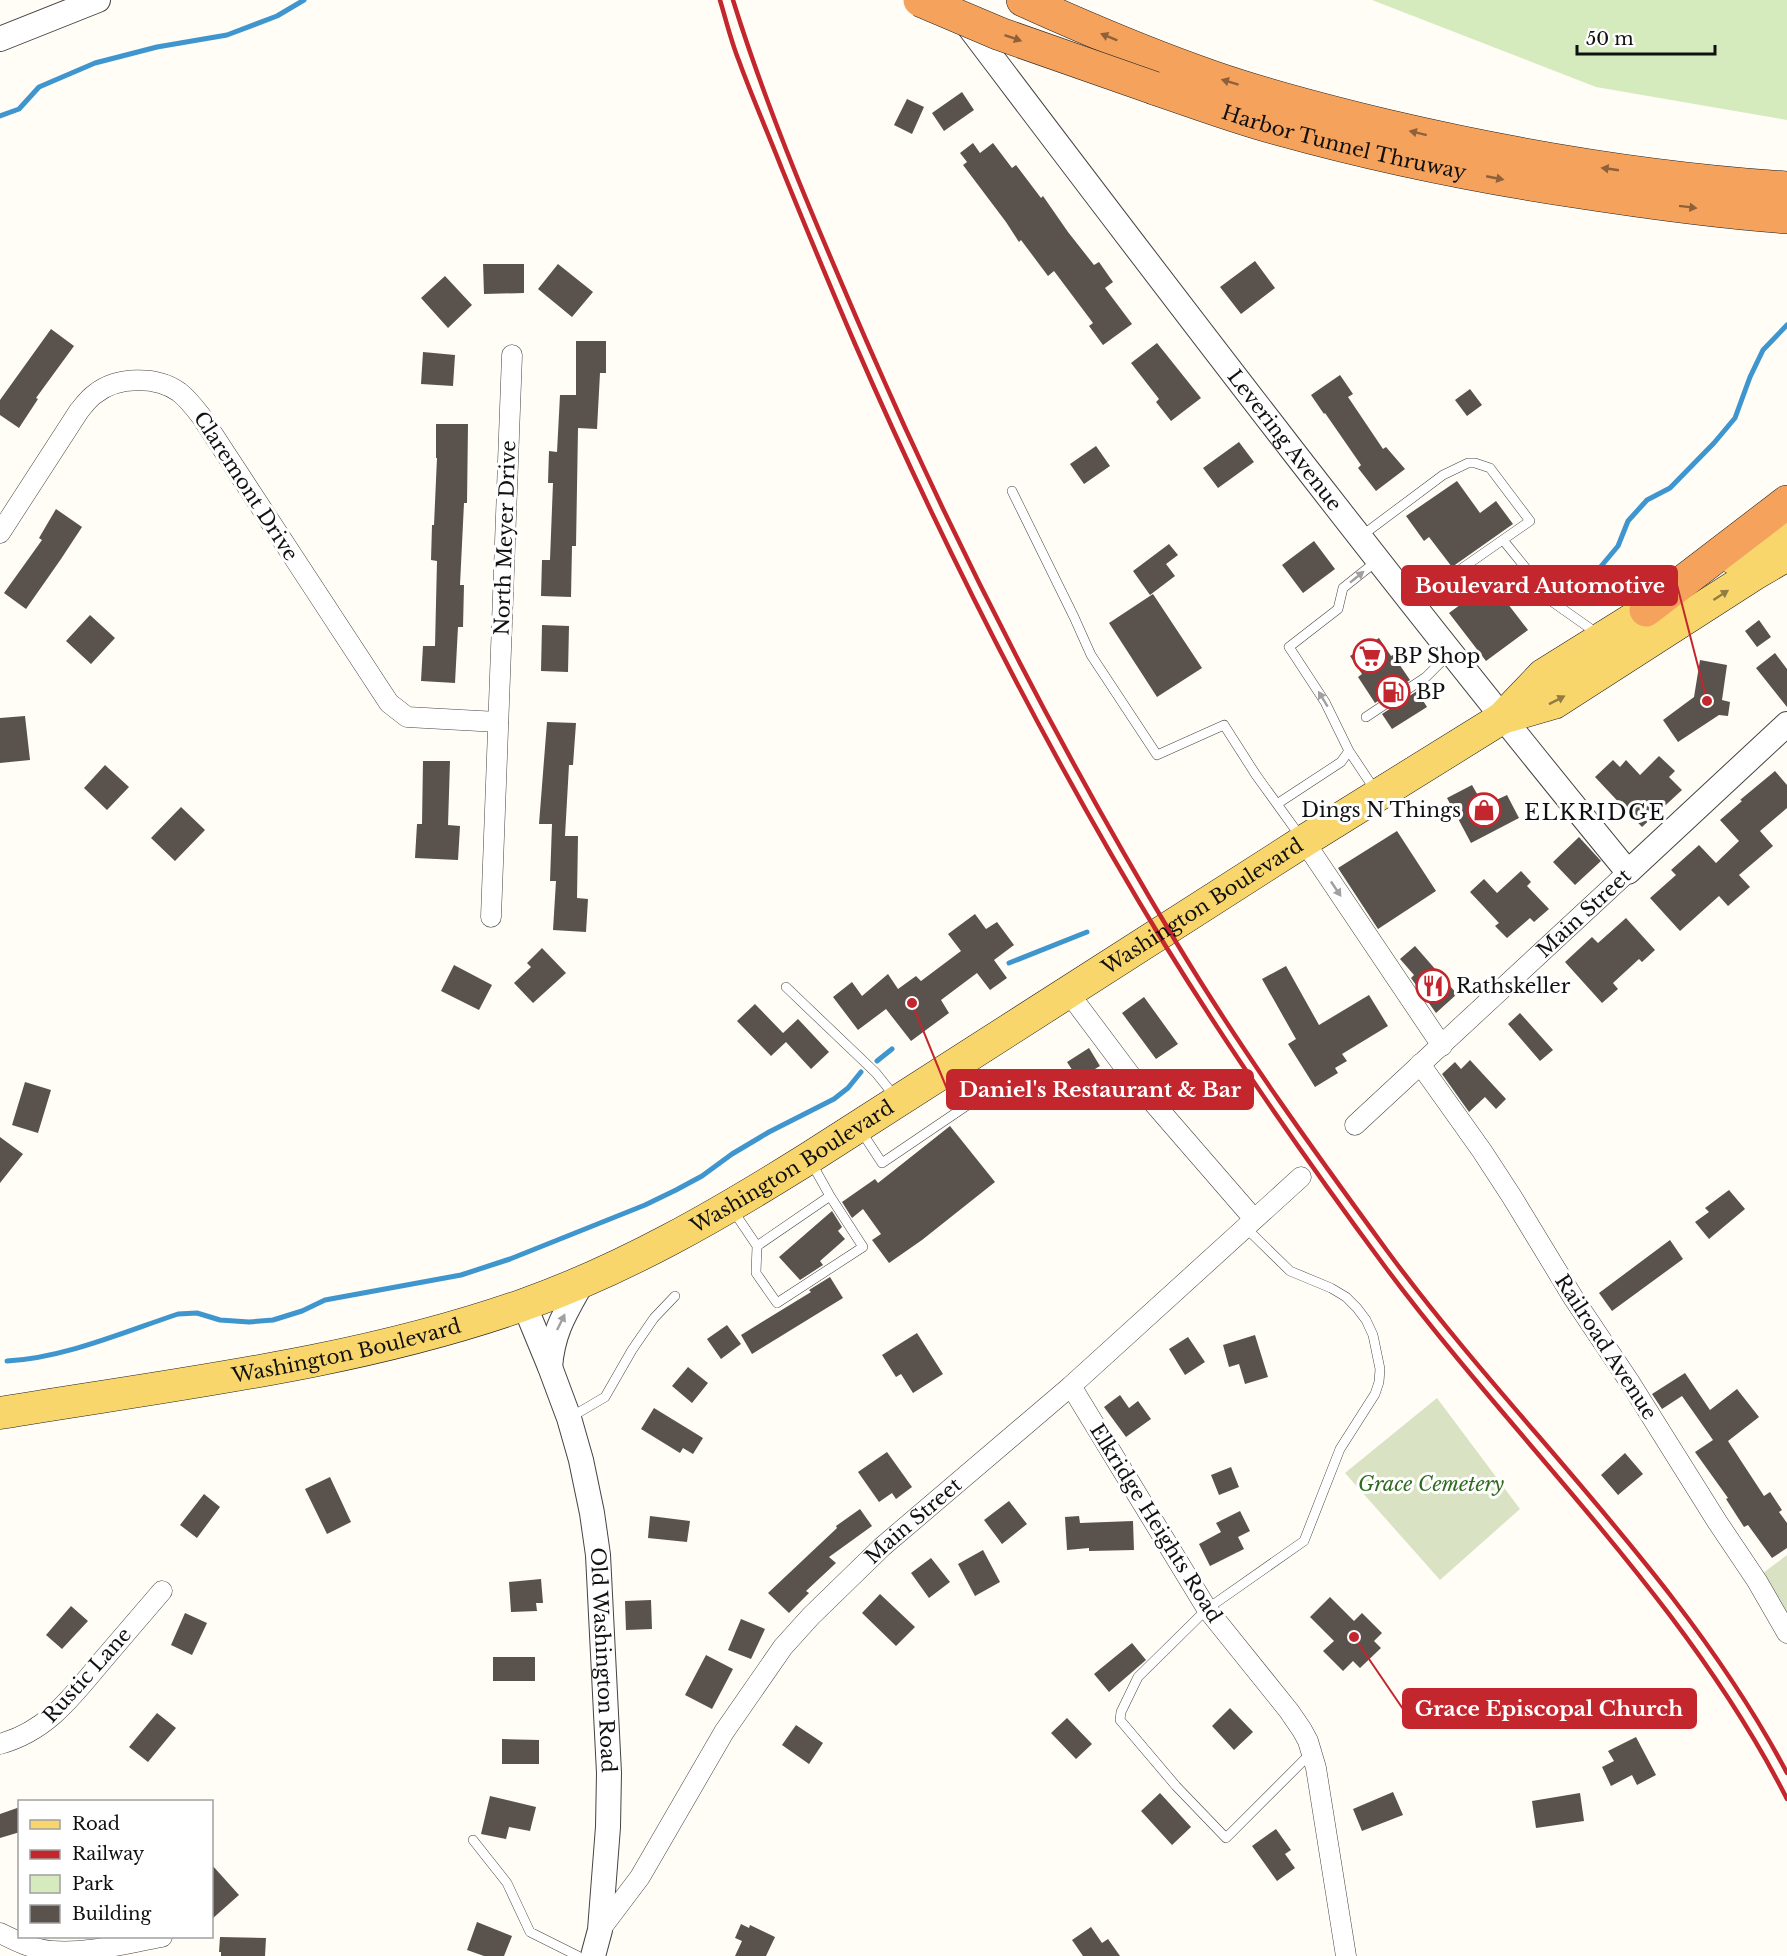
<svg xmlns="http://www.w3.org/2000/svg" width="1787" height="1956" font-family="'Libre Baskerville',serif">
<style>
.green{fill:#d5ebbd}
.cemetery{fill:#d9e3c4}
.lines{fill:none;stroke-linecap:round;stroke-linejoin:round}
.stream{stroke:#3f96cf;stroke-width:5}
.building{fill:#5a524d}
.service-casing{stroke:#444;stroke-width:10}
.minor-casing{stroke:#444;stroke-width:21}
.tertiary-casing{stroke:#444;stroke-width:26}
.primary-casing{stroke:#222;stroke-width:33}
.motorway-casing{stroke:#222;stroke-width:34}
.service{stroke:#fff;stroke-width:9}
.minor{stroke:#fff;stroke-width:20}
.tertiary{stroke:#fff;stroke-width:24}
.primary{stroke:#f9d66b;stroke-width:32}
.motorway{stroke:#f5a25d;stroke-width:33}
.rail{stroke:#c4262e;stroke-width:4.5}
.motorway-bridge-casing{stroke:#222;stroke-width:34;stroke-linecap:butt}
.motorway-bridge{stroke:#f5a25d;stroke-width:33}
.oneway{fill:#8e613b}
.oneway2{fill:#a0a0a0}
.oneway3{fill:#917d42}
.labels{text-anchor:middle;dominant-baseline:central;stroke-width:6;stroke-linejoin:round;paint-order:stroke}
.street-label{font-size:20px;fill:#111;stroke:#fff}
.poi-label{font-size:20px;fill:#111;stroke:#fff;text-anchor:start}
.park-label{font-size:20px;font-style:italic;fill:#2f6b1f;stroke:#fff}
.quarter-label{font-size:22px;letter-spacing:1.5px;fill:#111;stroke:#fff}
.leader{fill:none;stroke:#c4262e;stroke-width:2}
.callout-dot{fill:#c4262e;stroke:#fff;stroke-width:2}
.callout{fill:#c4262e;stroke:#c4262e;stroke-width:2}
.callout-label{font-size:21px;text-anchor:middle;font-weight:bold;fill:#fff}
</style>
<rect width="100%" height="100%" fill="#fffdf5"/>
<!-- green -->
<path class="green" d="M1372 0H1787V120L1596 87Z"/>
<!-- cemetery -->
<path class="cemetery" d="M1437 1398 1520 1509 1440 1580 1345 1473Z
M1787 1555V1615L1763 1573Z"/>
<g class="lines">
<!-- stream -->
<path class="stream" d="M0 116 19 109 39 87 95 63 157 47 227 35 277 16 304 0
M1577 595 1618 546 1628 521 1647 500 1670 488 1714 443 1735 418 1750 377 1763 350 1787 325
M1009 963 1087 932
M877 1061 892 1049
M7 1361C64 1358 124 1332 178 1314L197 1313 220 1320 249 1322 273 1320 302 1311 325 1300 461 1275 510 1259 645 1205 676 1190 702 1176 732 1154 769 1132 834 1099 848 1088 861 1072"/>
</g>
<!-- building -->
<path class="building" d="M962 92 974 110 944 131 932 113Z
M907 99 924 107 912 134 894 125Z
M973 143 980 153 993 143 1012 168 1016 165 1041 198 1043 196 1068 232 1094 265 1099 262 1113 282 1105 288 1132 324 1103 345 1089 326 1093 323 1054 271 1048 276 1021 240 1019 242 1006 222 963 165 967 162 960 153Z
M1255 261 1275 288 1241 314 1220 287Z
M483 264H524V293L484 294Z
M558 264 593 292 572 317 538 289Z
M445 276 472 305 448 328 421 298Z
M51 329 74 346 36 398 38 399 19 428 0 415V400Z
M576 341H606V373H600L597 429 578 428 576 546H572L571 597 541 596 542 560H550L553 483H548L549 451 557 452 560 395H576Z
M1157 343 1201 398 1171 421 1156 402 1159 399 1131 363Z
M423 352 455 355 453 386 421 384Z
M1340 375 1353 394 1348 397 1383 449 1386 447 1405 469 1376 491 1358 468 1361 465 1325 413 1324 414 1311 395Z
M1470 389 1482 405 1467 416 1455 400Z
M436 424H468L467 503H464L460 585H464L463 627H458L455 683 421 681 423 646H435L437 561 431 560 432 525H434L437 458H436Z
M1239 442 1254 462 1218 488 1203 468Z
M1096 446 1110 466 1084 484 1070 464Z
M1457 481 1480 513 1496 501 1513 524 1452 567 1429 537 1424 541 1406 516Z
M56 509 82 527 61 559 26 609 4 593 42 540 39 538Z
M1314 541 1335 569 1303 593 1282 565Z
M1169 544 1178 555 1166 564 1175 576 1150 595 1133 571Z
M1491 582 1528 630 1486 661 1449 613Z
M1153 594 1202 668 1157 697 1109 623Z
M90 615 115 638 91 664 66 641Z
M1759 620 1771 637 1757 647 1745 631Z
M542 625 569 626 568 672 541 671Z
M1379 638 1391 656 1393 655 1410 680 1375 703 1358 677 1362 674 1350 656Z
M1775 653 1787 669V707L1756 668Z
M1700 660 1727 665 1722 700 1730 702 1728 716 1719 715 1678 742 1663 720 1694 697Z
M1417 691 1427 707 1392 729 1382 714Z
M25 716 30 760 0 763V718Z
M547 722 576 723 573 765H569L565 836H578L577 898 588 899 586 932 553 930 556 881H550L552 824H539Z
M1659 756 1675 771 1669 777 1682 790 1642 827 1595 777 1613 760 1620 767 1626 760 1640 775Z
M423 761H450L448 825 460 826 458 860 415 858 417 824H422Z
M105 765 129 787 107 810 84 788Z
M1775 771 1787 785V808L1760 831 1773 846 1739 875 1750 887 1728 906 1719 896 1680 931 1650 898 1676 875 1671 870 1699 845 1716 863 1739 841 1720 820 1742 801 1740 800Z
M1472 785 1480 799 1490 794 1494 801 1507 795 1519 818 1471 843 1447 798Z
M181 807 205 830 175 861 151 838Z
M1397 831 1436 891 1378 929 1338 868Z
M1579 837 1601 861 1575 885 1553 862Z
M1521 871 1531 882 1527 886 1549 909 1534 922 1530 918 1507 938 1495 926 1499 923 1470 892 1484 879 1497 893Z
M975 914 986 929 997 922 1014 945 994 960 1007 978 990 990 977 973 941 1000 949 1013 911 1041 886 1009 858 1030 833 997 852 982 862 996 888 974 898 989 916 976 921 981 961 951 948 934Z
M1626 918 1655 950 1642 962 1639 959 1613 983 1618 989 1602 1003 1565 962 1592 937 1598 943Z
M1415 946 1457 994 1436 1013 1411 978 1414 975 1400 959Z
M542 948 566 973 533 1003 514 983 531 967 527 963Z
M454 965 492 985 479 1010 441 991Z
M1286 966 1319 1025 1369 995 1388 1026 1342 1054 1347 1061 1335 1068 1338 1073 1315 1087 1288 1044 1296 1039 1262 979Z
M1144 997 1178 1044 1156 1059 1122 1013Z
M755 1004 783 1033 798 1019 829 1052 811 1069 786 1042 771 1056 737 1021Z
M1520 1013 1553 1050 1540 1061 1508 1024Z
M1089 1048 1100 1066 1078 1079 1067 1062Z
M1470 1060 1506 1099 1496 1109 1485 1097 1469 1112 1442 1074 1455 1062 1461 1069Z
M25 1082 51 1090 38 1133 12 1125Z
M950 1126 995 1182 922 1240 889 1263 872 1240 881 1234 863 1209 852 1218 842 1202 875 1179 878 1183Z
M0 1137 23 1154 0 1183Z
M1729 1190 1745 1209 1709 1239 1695 1222 1709 1212 1705 1208Z
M832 1211 842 1227 838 1231 845 1239 820 1261 823 1265 800 1280 779 1257Z
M1670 1240 1683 1259 1612 1311 1599 1293Z
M830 1277 843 1298 752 1354 741 1335 811 1292 809 1290Z
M727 1325 741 1344 721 1359 707 1339Z
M917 1333 943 1374 913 1393 901 1374 896 1377 882 1355Z
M1255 1335 1268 1377 1245 1384 1239 1364 1229 1367 1223 1345Z
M1188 1337 1205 1362 1185 1375 1169 1349Z
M688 1367 708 1383 692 1403 672 1386Z
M1685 1373 1710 1410 1737 1389 1759 1417 1728 1441 1764 1496 1770 1492 1782 1510 1779 1512 1787 1523V1548L1772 1558 1748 1525 1744 1527 1726 1499 1728 1498 1695 1452 1713 1440 1682 1396 1662 1409 1652 1394Z
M1120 1395 1129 1408 1138 1401 1151 1419 1126 1437 1104 1407Z
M654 1408 703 1438 693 1454 683 1448 680 1453 641 1429Z
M887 1452 912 1487 896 1499 892 1493 879 1502 858 1472Z
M1625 1453 1643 1474 1618 1495 1601 1475Z
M1231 1467 1239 1487 1219 1495 1211 1475Z
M330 1477 351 1522 327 1534 305 1489Z
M204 1494 220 1507 197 1538 180 1525Z
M1009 1501 1027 1524 1002 1544 984 1520Z
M860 1509 872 1526 829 1557 836 1563 806 1591 809 1593 789 1613 768 1593 837 1528 836 1526Z
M1240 1511 1250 1531 1238 1537 1244 1549 1210 1566 1199 1544 1221 1532 1216 1523Z
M650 1516 690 1521 687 1542 648 1538Z
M1079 1516 1080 1523 1133 1521 1134 1550 1089 1551V1548L1067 1550 1065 1517Z
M983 1550 1000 1582 975 1596 958 1564Z
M931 1558 950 1582 929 1598 911 1573Z
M541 1579 543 1603H536L537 1611 511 1612 509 1582Z
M880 1594 915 1627 896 1646 862 1613Z
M1330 1597 1354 1621 1362 1613 1382 1633 1374 1641 1381 1648 1360 1668 1353 1661 1343 1671 1323 1651 1334 1641 1310 1617Z
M651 1600 652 1629 626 1630 625 1601Z
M71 1606 88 1621 62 1649 46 1635Z
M185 1613 207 1623 192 1655 171 1645Z
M741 1619 765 1629 751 1659 728 1650Z
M1132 1643 1146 1660 1109 1692 1094 1674Z
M706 1655 733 1669 712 1709 685 1695Z
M493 1657H535V1681H493Z
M1230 1708 1253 1732 1234 1750 1212 1726Z
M157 1713 176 1728 148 1762 129 1747Z
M1067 1718 1092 1744 1076 1759 1051 1733Z
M796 1725 823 1743 809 1764 782 1745Z
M1636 1737 1656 1775 1637 1785 1632 1775 1611 1786 1602 1767 1614 1761 1608 1751Z
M502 1739 539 1740V1764H502Z
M1393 1792 1403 1815 1362 1831 1353 1809Z
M1160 1793 1191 1827 1172 1845 1141 1811Z
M1580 1793 1584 1821 1536 1828 1532 1801Z
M490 1796 536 1807 530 1831 509 1827 506 1839 481 1834Z
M20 1807V1832L0 1838V1814Z
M1276 1829 1291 1850 1285 1854 1295 1868 1277 1881 1252 1846Z
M212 1865 239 1895 212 1919Z
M477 1922 512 1936 504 1956H484L467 1950Z
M741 1924 749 1928 750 1925 775 1937 766 1956H735L742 1941 735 1938Z
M1091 1927 1102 1943 1108 1939 1120 1956H1083L1072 1940Z
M220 1937 266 1938 265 1956H221V1952H219Z"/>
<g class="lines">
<defs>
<path id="service" d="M1012 491 1074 617 1091 655 1157 755 1224 725 1256 775 1300 836
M1360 537 1443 475 1468 463H1475L1490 468 1530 521 1412 603
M1503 540 1554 603 1598 634
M1366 717 1426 677 1450 653
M1375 790 1349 751 1325 702 1289 647 1338 609 1343 588 1378 560
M1277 804 1341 762 1349 751
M786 987 876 1073 896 1098
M861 1131 882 1163 969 1104 949 1075
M732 1209 757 1246 830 1196 811 1162
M1245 1227 1290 1271 1331 1288 1346 1297 1357 1308 1366 1320 1373 1335 1380 1369 1379 1382 1375 1394 1340 1449 1304 1541 1207 1609 1138 1677 1121 1712 1120 1720 1176 1786 1226 1838 1312 1752
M757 1246 756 1273 777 1303 863 1247 830 1196
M571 1417 605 1397 632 1350 654 1318 675 1296
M473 1840 507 1883 530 1932 578 1956"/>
<g id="minor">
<path d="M0 533 79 411C84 405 89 398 95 394 117 376 157 376 179 392 188 399 194 407 201 416L389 703 407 717 498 722"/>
<path d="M1304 841 1442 1046"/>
<path d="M491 917 512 355"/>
<path d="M1068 992 1137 1084 1254 1219"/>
<path d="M1420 1064 1482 1151 1512 1197 1574 1299 1629 1381 1718 1523 1757 1581 1787 1633"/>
<path id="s1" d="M1355 1125 1628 872"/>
<path d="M1071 1386 1207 1609 1289 1711 1302 1730 1308 1741 1316 1768 1346 1956"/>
<path d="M0 1744C47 1731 72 1697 102 1661 122 1638 142 1614 162 1591"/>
<path id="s2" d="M600 1930 640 1877 724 1732 783 1647 811 1616 882 1547 1071 1386 1301 1177"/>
<path d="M0 1933C16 1941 34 1950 52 1951 88 1954 127 1943 162 1937"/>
</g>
<g id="tertiary">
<path id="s3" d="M963 19C1180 306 1399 593 1628 872L1787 724"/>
<path d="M0 39 98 0"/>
<path id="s4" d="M524 1304 550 1367 569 1418 581 1460 592 1513 598 1555 609 1773 608 1827 600 1930 593 1956"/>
<path d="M550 1367C553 1330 566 1312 583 1281"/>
</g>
<g id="primary">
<path d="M1733 558 1787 526"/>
<path d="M1502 718 1554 703 1753 575 1787 555"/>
<path id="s5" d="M0 1413C175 1384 355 1364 523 1305 625 1269 718 1215 809 1158L1304 841 1502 718 1543 675 1668 597"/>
</g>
<g id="motorway">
<path d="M1023 0C1085 28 1148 55 1212 77 1269 97 1329 112 1387 126 1519 157 1652 179 1787 188"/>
<path id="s6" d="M1154 88C1196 102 1238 118 1280 129 1377 156 1475 176 1574 191 1645 202 1716 212 1787 217"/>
<path d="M1646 610 1787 502"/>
</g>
</defs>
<!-- service casing -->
<use href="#service" class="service-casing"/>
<!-- minor casing -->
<use href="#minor" class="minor-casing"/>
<!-- tertiary casing -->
<use href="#tertiary" class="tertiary-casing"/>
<!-- primary casing -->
<use href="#primary" class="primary-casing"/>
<!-- motorway casing -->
<use href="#motorway" class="motorway-casing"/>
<!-- service -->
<use href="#service" class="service"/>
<!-- minor -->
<use href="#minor" class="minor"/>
<!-- tertiary -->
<use href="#tertiary" class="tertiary"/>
<!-- primary -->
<use href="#primary" class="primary"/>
<!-- motorway -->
<use href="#motorway" class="motorway"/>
<!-- rail -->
<path class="rail" d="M720 0C726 20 731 41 739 61 752 97 768 133 782 169 806 228 830 286 855 344 945 551 1048 753 1165 945 1234 1057 1309 1164 1386 1268 1519 1446 1686 1600 1787 1799
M733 0C769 116 818 229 866 340 956 547 1060 749 1176 942 1241 1050 1314 1151 1388 1252 1518 1428 1684 1578 1787 1773"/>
<defs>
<path id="motorway-bridge" d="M920 0 1000 34 1154 88"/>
</defs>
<!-- motorway-bridge casing -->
<use href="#motorway-bridge" class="motorway-bridge-casing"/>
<!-- motorway-bridge -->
<use href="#motorway-bridge" class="motorway-bridge"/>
</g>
<!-- one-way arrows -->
<defs><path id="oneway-solid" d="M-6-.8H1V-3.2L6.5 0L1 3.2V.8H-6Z" transform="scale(1.5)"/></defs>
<g class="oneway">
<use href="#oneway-solid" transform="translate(1109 37) rotate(-158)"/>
<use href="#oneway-solid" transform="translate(1013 38) rotate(19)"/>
<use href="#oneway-solid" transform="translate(1230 82) rotate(-163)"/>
<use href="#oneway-solid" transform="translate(1418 133) rotate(-166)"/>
<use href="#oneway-solid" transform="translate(1610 169) rotate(-172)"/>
<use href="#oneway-solid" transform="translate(1495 178) rotate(11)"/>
<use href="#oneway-solid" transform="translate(1688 207) rotate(7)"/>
</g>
<g class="oneway2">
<use href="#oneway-solid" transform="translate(1357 577) rotate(-39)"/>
<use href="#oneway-solid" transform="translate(1323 699) rotate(-121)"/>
<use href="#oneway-solid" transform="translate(1336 889) rotate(56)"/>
<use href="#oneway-solid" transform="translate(561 1322) rotate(-64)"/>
</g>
<g class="oneway3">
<use href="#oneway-solid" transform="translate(1721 595) rotate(-33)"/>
<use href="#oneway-solid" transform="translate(1557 700) rotate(-27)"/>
</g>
<!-- icons -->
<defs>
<symbol id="supermarket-ring" viewBox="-11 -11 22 22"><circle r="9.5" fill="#fff" stroke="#c4262e" stroke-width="1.5"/><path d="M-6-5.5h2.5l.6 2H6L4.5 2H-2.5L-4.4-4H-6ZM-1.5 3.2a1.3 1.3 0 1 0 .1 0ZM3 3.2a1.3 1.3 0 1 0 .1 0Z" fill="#c4262e"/></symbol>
<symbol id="fuel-ring" viewBox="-11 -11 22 22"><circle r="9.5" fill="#fff" stroke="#c4262e" stroke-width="1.5"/><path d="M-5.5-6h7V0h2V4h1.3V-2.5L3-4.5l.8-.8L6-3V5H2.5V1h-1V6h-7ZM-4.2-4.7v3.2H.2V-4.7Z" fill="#c4262e"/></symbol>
<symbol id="shop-ring" viewBox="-11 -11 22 22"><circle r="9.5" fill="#fff" stroke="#c4262e" stroke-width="1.5"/><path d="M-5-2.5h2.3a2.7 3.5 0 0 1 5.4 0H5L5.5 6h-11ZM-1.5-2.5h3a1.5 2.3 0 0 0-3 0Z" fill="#c4262e"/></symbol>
<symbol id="restaurant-ring" viewBox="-11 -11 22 22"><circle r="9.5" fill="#fff" stroke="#c4262e" stroke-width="1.5"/><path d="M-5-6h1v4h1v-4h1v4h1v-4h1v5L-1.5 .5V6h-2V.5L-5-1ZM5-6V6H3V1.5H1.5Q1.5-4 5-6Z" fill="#c4262e"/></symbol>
</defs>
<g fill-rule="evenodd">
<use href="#supermarket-ring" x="1351" y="637" width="38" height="38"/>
<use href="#fuel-ring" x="1374" y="673" width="38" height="38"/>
<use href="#shop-ring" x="1465" y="791" width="38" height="38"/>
<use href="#restaurant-ring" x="1414" y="967" width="38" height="38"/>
</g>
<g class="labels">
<!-- street labels -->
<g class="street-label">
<text stroke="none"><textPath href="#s6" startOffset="198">Harbor Tunnel Thruway</textPath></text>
<text stroke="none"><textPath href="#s3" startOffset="530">Levering Avenue</textPath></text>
<text transform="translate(246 486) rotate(57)">Claremont Drive</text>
<text transform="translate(505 538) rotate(-88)">North Meyer Drive</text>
<text stroke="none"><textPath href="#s5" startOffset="1324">Washington Boulevard</textPath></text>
<text stroke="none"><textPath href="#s1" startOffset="312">Main Street</textPath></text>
<text stroke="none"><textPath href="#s5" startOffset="838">Washington Boulevard</textPath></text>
<text transform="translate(1606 1347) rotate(57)">Railroad Avenue</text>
<text stroke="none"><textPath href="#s5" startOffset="352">Washington Boulevard</textPath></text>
<text stroke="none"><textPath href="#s2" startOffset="519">Main Street</textPath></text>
<text transform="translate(1156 1523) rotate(58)">Elkridge Heights Road</text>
<text stroke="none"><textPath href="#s4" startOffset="368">Old Washington Road</textPath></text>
<text transform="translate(87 1675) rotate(-48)">Rustic Lane</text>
</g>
<!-- poi labels -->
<g class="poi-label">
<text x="1393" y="656">BP Shop</text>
<text x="1416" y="692">BP</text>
<text x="1461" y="810" text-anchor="end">Dings N Things</text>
<text x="1456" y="986">Rathskeller</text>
</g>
<!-- park labels -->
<g class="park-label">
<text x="1431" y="1484">Grace Cemetery</text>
</g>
<!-- quarter labels -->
<g class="quarter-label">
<text x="1595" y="812">ELKRIDGE</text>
</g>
</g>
<!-- callouts -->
<path class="leader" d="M1707 701L1677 585M912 1003L947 1089M1354 1637L1403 1709"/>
<g class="callout-dot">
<circle cx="1707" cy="701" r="6"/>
<circle cx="912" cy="1003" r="6"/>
<circle cx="1354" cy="1637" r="6"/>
</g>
<g class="callout">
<rect x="1402" y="566" width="275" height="39" rx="6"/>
<rect x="947" y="1070" width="306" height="39" rx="6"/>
<rect x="1403" y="1689" width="293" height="39" rx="6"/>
</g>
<g class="callout-label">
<text x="1540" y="593">Boulevard Automotive</text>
<text x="1100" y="1097">Daniel's Restaurant &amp; Bar</text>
<text x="1549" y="1716">Grace Episcopal Church</text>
</g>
<!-- legend -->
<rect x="18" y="1800" width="195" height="138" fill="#ffffff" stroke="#a0a0a0" stroke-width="1.5"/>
<rect x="30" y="1820" width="30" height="9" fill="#f9d66b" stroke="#a0a0a0" stroke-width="1.5"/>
<text x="72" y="1830" font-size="18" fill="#111111">Road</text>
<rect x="30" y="1850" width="30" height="9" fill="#c4262e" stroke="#a0a0a0" stroke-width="1.5"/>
<text x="72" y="1860" font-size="18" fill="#111111">Railway</text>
<rect x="30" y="1875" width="30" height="18" fill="#d5ebbd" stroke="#a0a0a0" stroke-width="1.5"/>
<text x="72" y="1890" font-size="18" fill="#111111">Park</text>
<rect x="30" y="1905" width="30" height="18" fill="#5a524d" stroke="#a0a0a0" stroke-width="1.5"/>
<text x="72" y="1920" font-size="18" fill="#111111">Building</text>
<!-- scale -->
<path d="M1577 45v9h138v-9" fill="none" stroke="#111111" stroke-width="3"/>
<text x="1586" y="45" font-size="18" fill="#111111" stroke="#ffffff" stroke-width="4.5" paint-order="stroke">50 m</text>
</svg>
